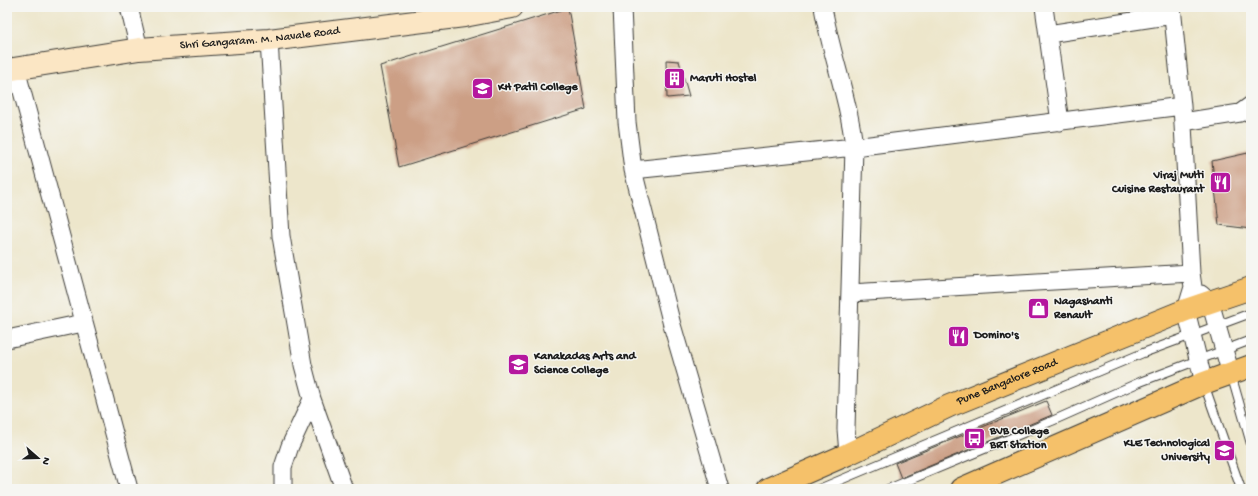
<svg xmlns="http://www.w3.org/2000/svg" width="1258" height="496" font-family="'Gochi Hand',sans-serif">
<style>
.building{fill:#cc9f85}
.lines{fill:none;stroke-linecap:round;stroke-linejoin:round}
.service-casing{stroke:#3b3a36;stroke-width:10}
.minor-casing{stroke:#3b3a36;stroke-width:19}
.secondary-casing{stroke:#3b3a36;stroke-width:24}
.primary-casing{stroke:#3b3a36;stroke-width:24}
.service{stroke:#fff;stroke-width:8}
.minor{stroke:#fff;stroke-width:17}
.secondary{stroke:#fbe6c4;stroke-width:22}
.primary{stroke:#f5c16b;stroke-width:22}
.labels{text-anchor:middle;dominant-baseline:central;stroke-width:3;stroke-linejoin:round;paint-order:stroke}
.street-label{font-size:12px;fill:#1c1c1c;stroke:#f6f6f2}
.poi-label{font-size:12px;font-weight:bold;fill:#1c1c1c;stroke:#f6f6f2;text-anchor:start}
</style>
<rect width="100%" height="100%" fill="#f6f6f2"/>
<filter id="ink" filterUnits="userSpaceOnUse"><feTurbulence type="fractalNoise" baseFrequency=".025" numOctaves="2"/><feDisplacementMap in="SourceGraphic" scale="8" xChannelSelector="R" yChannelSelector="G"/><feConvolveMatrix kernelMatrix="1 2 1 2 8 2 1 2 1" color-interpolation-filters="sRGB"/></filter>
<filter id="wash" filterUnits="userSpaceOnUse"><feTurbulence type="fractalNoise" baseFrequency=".012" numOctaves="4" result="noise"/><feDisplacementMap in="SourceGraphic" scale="16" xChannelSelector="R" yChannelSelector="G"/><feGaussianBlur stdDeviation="0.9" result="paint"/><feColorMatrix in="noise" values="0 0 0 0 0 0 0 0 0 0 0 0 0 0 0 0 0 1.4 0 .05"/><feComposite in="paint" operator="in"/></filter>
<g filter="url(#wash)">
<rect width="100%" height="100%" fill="#ede6cb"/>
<g id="blocks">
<!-- building -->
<path class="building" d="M568 8 586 109 399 167 380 66Z
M666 60 679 61 689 96 667 98Z
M1248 153 1251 185V229L1219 225 1212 161Z
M1046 401 1052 415 901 478 895 463Z"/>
</g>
</g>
<g filter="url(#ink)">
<use href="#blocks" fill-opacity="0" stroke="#3b3a36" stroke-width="1"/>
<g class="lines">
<defs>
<path id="service" d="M1231 374 1251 444
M1204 384 1241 489
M819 489 1143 353 1251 313
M888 489 1052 421 1140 382 1251 340"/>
<path id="minor" d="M129 7 139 49
M622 7 627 122 633 170 672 325 720 489
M823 7C831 55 849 99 854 147L846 429 848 454
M1044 7 1060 122
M1172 7 1182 106 1191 273 1193 287 1186 310 1204 383
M1048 34 1173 15
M269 40 281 236 303 365 312 399 344 489
M16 69 129 489
M1183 122 1240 113 1251 105
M633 170 854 147 1182 106
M850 293 1191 273
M1201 294 1210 302 1231 374
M7 339 83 323
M283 489V467L290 446 312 399"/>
<g id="secondary">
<path id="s1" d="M7 70 139 49 269 40 464 16 512 7"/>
</g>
<g id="primary">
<path id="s2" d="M768 489 848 454 949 406 1186 310 1251 288"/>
<path d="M961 489 1204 383 1251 366"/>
</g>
</defs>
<!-- service casing -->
<use href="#service" class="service-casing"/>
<!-- minor casing -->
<use href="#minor" class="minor-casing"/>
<!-- secondary casing -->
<use href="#secondary" class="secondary-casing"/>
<!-- primary casing -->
<use href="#primary" class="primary-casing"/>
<!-- service -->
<use href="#service" class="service"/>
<!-- minor -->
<use href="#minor" class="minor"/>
<!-- secondary -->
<use href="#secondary" class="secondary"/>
<!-- primary -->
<use href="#primary" class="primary"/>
</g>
</g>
<!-- icons -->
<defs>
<symbol id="building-square" viewBox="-11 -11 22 22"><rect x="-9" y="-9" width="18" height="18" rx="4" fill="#b5179e" stroke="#f6f6f2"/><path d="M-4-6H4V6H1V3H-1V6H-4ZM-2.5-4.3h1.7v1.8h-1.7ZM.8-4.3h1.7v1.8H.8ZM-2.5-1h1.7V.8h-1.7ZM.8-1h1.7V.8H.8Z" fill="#fff"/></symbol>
<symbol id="university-square" viewBox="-11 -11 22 22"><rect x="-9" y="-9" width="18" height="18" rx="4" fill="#b5179e" stroke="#f6f6f2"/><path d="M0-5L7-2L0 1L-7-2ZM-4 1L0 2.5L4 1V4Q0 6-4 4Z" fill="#fff"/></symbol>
<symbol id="restaurant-square" viewBox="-11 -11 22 22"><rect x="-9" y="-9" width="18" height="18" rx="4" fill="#b5179e" stroke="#f6f6f2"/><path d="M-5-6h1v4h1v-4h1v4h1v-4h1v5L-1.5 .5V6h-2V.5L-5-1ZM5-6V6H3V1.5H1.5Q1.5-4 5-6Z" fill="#fff"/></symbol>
<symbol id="shop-square" viewBox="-11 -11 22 22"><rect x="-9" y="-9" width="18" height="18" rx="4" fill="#b5179e" stroke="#f6f6f2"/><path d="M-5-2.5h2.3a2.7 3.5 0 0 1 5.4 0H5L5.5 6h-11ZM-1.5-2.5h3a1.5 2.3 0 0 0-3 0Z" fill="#fff"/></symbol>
<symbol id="bus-square" viewBox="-11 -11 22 22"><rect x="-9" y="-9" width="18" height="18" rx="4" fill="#b5179e" stroke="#f6f6f2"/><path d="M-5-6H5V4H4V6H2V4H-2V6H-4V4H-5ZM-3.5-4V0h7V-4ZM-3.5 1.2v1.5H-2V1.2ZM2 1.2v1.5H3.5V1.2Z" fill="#fff"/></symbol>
</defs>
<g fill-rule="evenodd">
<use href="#building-square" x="662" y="66" width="25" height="25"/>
<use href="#university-square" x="470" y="76" width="25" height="25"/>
<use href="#restaurant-square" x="1208" y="170" width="25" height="25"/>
<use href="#shop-square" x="1026" y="296" width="25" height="25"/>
<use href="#restaurant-square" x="946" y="324" width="25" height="25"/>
<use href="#university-square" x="506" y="352" width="25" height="25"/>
<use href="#bus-square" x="962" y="426" width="25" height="25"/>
<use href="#university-square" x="1212" y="438" width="25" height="25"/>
</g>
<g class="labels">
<!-- street labels -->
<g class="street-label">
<text stroke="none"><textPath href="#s1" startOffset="255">Shri Gangaram. M. Navale Road</textPath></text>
<text stroke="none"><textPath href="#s2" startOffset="262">Pune Bangalore Road</textPath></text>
</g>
<!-- poi labels -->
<g class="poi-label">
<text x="690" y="79">Maruti Hostel</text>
<text x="498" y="88">KH Patil College</text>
<text x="1204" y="176" text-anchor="end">Viraj Multi<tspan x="1204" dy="14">Cuisine Restaurant</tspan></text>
<text x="1054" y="302">Nagashanti<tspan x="1054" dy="14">Renault</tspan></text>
<text x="974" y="336">Domino's</text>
<text x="534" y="357">Kanakadas Arts and<tspan x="534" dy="14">Science College</tspan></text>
<text x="990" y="432">BVB College<tspan x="990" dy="14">BRT Station</tspan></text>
<text x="1210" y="444" text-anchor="end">KLE Technological<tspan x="1210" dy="14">University</tspan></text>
</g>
</g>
<!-- margin -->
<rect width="1258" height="496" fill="none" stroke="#f6f6f2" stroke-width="24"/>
<!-- north arrow -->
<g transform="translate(38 458) rotate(110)" stroke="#f6f6f2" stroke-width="3" paint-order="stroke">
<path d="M0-3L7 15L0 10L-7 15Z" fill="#1c1c1c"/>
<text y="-6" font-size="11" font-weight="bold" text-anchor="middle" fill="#1c1c1c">N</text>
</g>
</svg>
